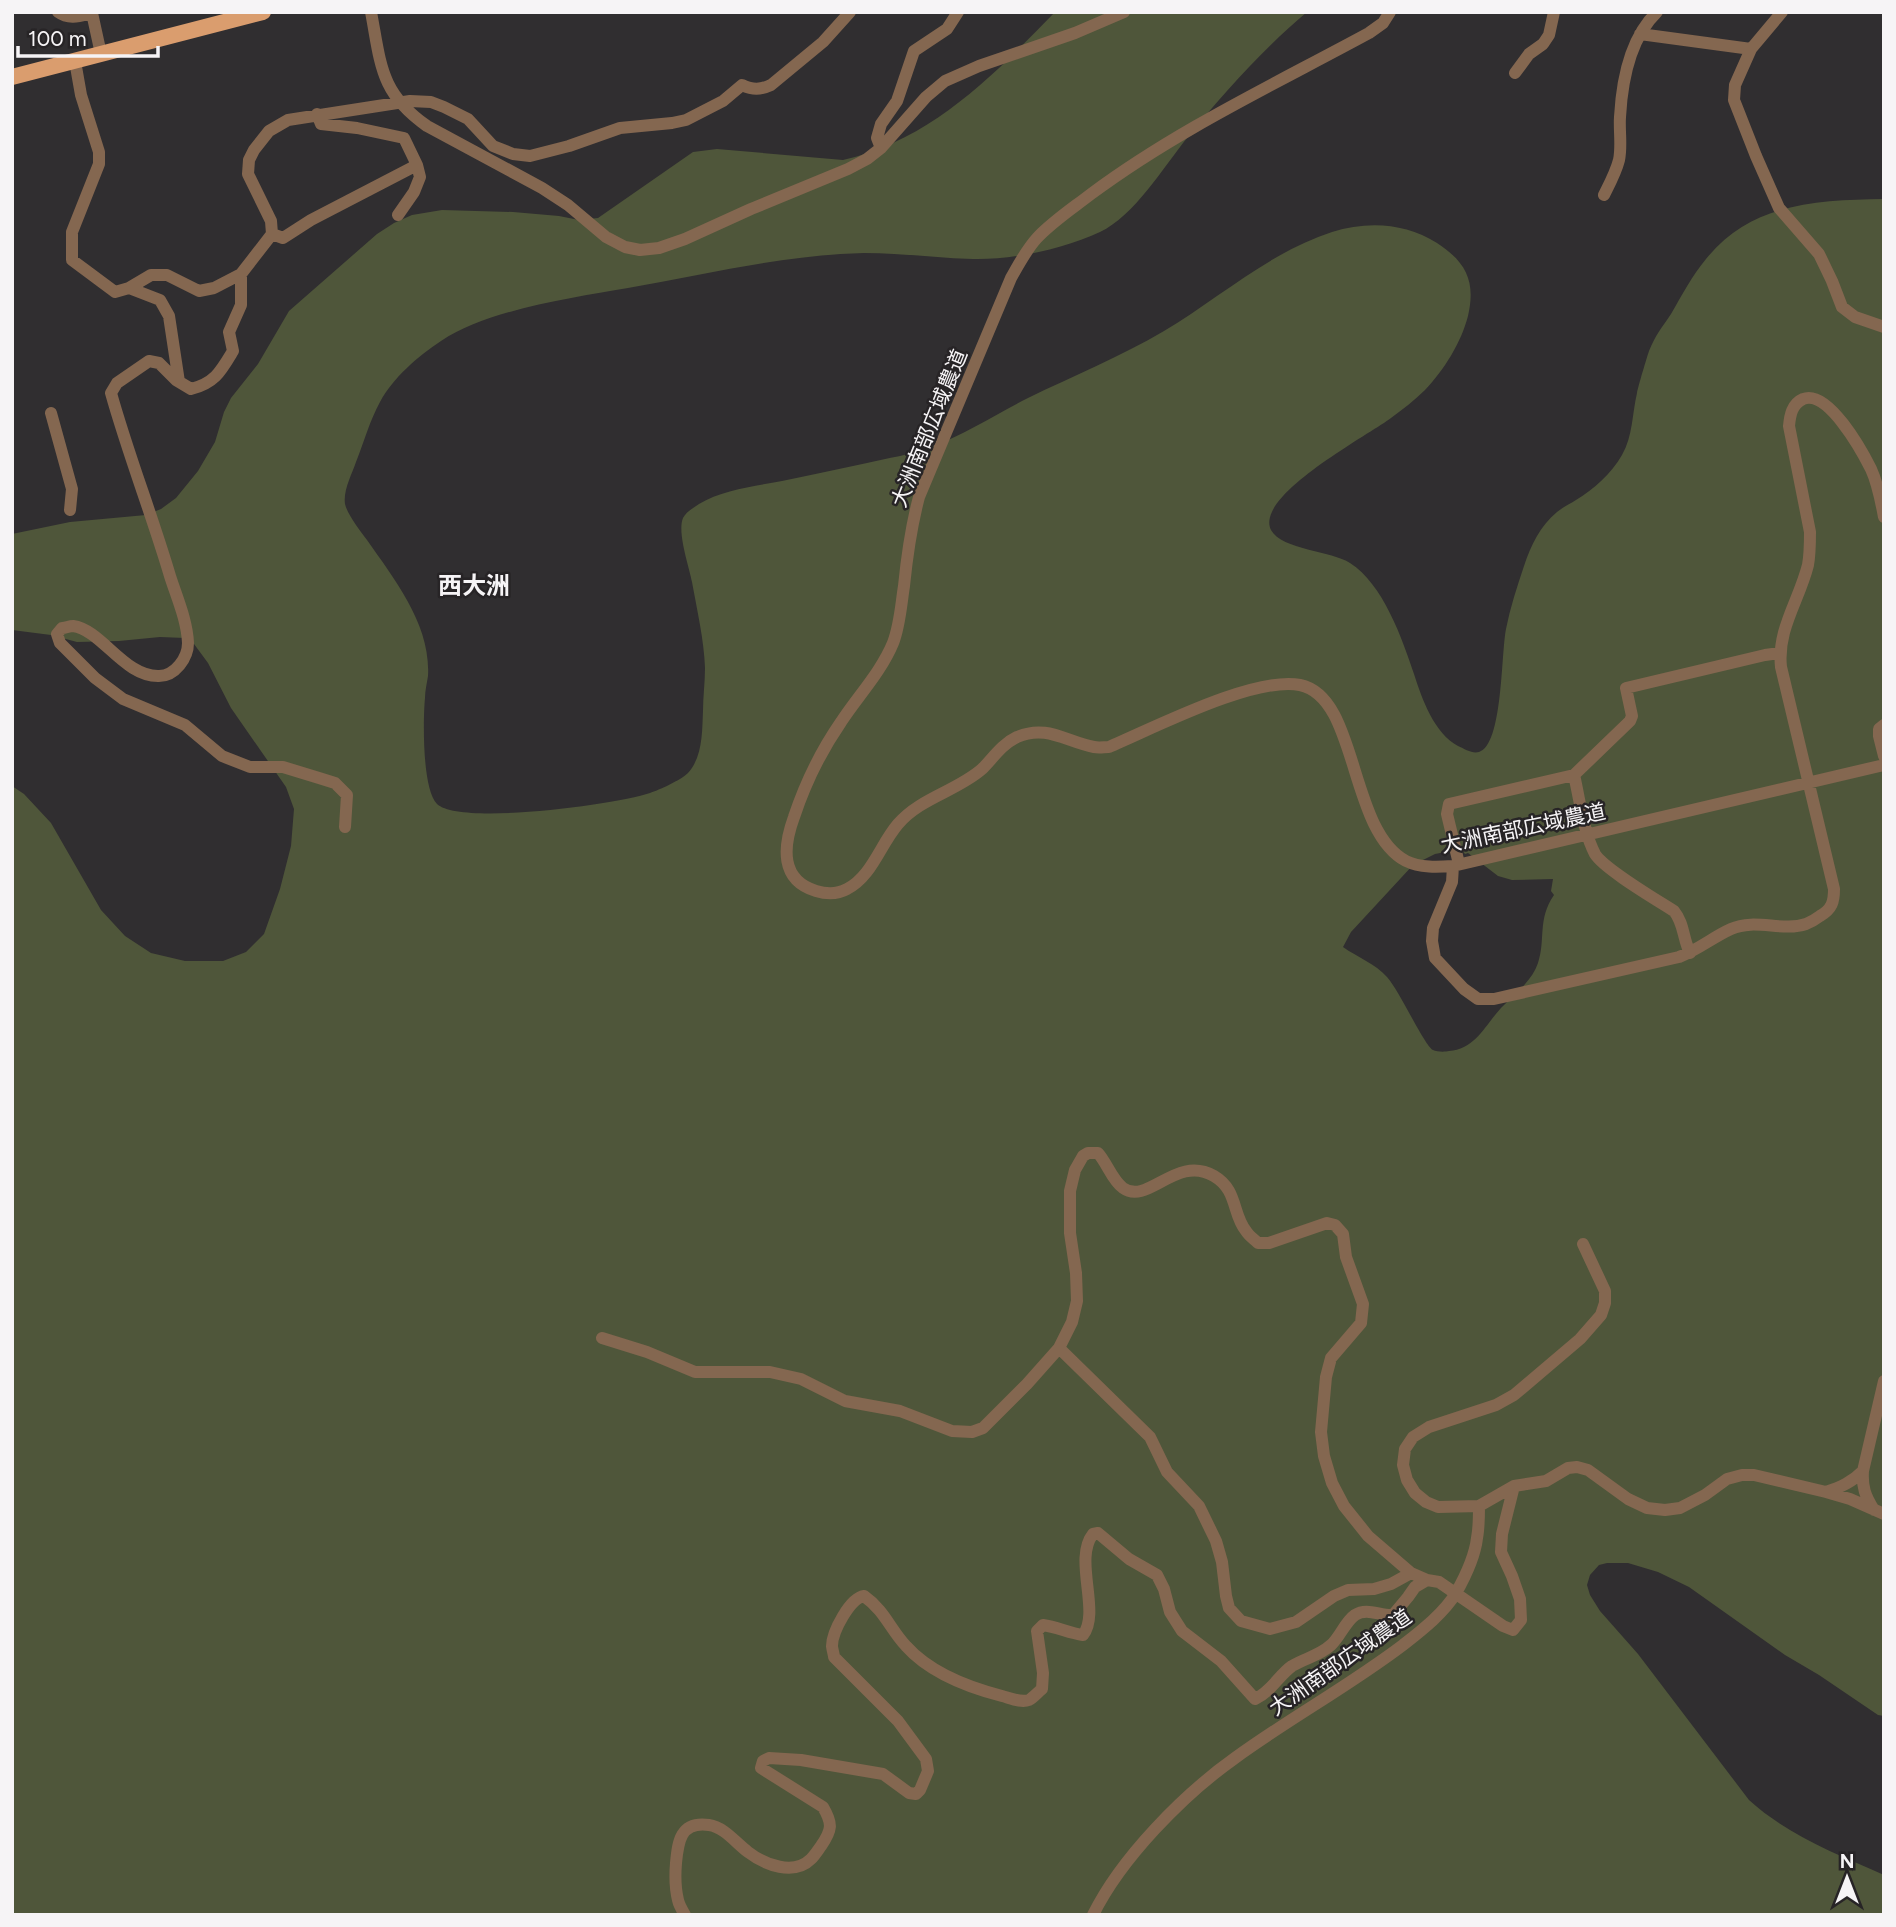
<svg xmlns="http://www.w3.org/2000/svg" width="1896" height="1927" font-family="Figtree,'Noto Sans JP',sans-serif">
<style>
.green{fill:#4f563a;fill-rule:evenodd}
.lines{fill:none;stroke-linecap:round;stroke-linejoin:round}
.minor{stroke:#846750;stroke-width:12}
.major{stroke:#da9d6e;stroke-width:16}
.labels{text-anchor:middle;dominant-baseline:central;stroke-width:5;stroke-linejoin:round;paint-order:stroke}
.street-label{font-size:21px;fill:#f6f4f6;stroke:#272426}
.quarter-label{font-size:24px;font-weight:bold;fill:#f6f4f6;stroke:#272426}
</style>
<rect width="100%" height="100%" fill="#302e30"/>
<!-- green -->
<path class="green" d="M1055 12H1307C1265 47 1222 95 1187 138 1163 168 1134 216 1100 232 1064 249 1012 260 973 259 937 258 901 253 864 253 784 255 707 274 628 288 571 298 490 309 441 341 418 356 393 378 380 402 370 420 364 442 356 462 352 474 343 490 345 504 347 514 361 532 367 540 395 580 431 625 428 676 427 683 425 690 425 698 423 719 422 789 437 804 460 826 618 804 650 793 659 790 681 780 688 773 703 756 702 732 703 711 703 697 705 682 705 668 704 640 697 610 692 582 689 566 677 533 683 518 686 512 693 508 699 504 722 490 756 486 782 481 811 475 839 469 867 463 888 458 910 455 931 447 964 435 996 414 1028 398 1073 376 1120 357 1164 331 1219 298 1270 252 1332 232 1368 221 1405 223 1437 243 1466 262 1476 281 1468 316 1461 343 1444 370 1425 390 1415 400 1403 409 1391 418 1367 436 1254 496 1271 530 1282 550 1332 551 1350 563 1383 584 1402 638 1414 674 1422 699 1434 733 1458 746 1465 749 1472 754 1479 752 1503 745 1501 653 1506 629 1510 608 1517 587 1524 566 1531 545 1540 526 1557 512 1563 507 1570 504 1576 500 1594 489 1611 474 1622 455 1633 436 1632 414 1637 393 1638 387 1647 357 1649 351 1656 334 1661 329 1671 314 1682 295 1692 276 1706 259 1751 203 1817 200 1884 199V1716L1878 1715 1819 1675 1785 1655 1689 1587 1658 1572 1628 1563H1607L1599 1565 1590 1575 1587 1585 1590 1595 1600 1611 1638 1654 1749 1800C1789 1836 1835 1853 1884 1875V1915H12V786L24 794 51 823 101 910 125 936 151 953 185 961H223L246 952 264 934 280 889 291 846 294 809 286 787 231 708 208 663 194 644 185 638 160 637 119 641 77 642 51 635 12 630V534L70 522 146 515 161 509 176 498 198 471 215 442 224 412 231 398 258 364 289 311 377 234 394 223 412 215 442 210 513 212 559 216 579 220 598 218 693 152 717 149 843 160C931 140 995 74 1055 12ZM1461 849 1465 854 1468 853 1498 876 1512 880 1553 879 1551 891 1554 895C1537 920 1546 939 1538 963 1532 981 1514 995 1501 1008 1485 1025 1476 1049 1449 1051 1445 1052 1437 1052 1433 1050 1424 1045 1399 990 1387 977 1376 964 1357 957 1343 947L1351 932 1413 865 1435 854Z"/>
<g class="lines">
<!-- minor -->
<path class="minor" d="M58 12C69 20 80 16 92 13L101 54
M371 12C381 65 380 93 427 126L542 188 568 205 606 237 625 247 640 250 659 248 685 239 751 209 848 169 867 159 881 148 926 97 945 81 979 66 1075 33 1124 12
M1390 12 1383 23 1369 33C1275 84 1177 130 1091 194 1073 208 1053 221 1037 238 1026 250 1019 264 1011 278L919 497C911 527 907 556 904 586 901 605 900 625 893 643 881 672 858 696 841 722 821 751 805 784 794 817 783 847 780 880 816 891 826 894 838 894 847 889 872 876 880 845 898 824 920 798 957 791 982 769 993 758 1002 744 1017 737 1047 724 1066 742 1094 747 1099 748 1104 747 1109 747 1154 728 1254 676 1300 685 1359 697 1348 830 1406 861 1420 868 1438 867 1453 866L1884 765
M1640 34 1751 49 1782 12
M1751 49 1735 85 1734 100 1756 156 1779 208 1819 254 1832 281 1842 307 1855 317 1884 327
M75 61 81 95 99 152V164L72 232V260L115 292 129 288 151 275H167L199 291 214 288 241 274 272 234 271 221 248 174 249 160 254 150 269 131 288 120 410 101 431 102 444 107 468 119 493 146 513 154 530 156 569 146 620 128 672 123 686 120 723 101 742 85C753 90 760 90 771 85L823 42 850 12
M1515 73 1529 54 1543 44 1549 35 1554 12
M881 148 877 138 881 124 897 101 914 51 947 29 958 12
M1604 195C1610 183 1616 172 1619 160 1622 146 1619 131 1620 117 1622 80 1630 38 1657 12
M398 215 414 192 420 177 417 165
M272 234 283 238 311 220 417 165 404 138 357 128 321 124 317 114
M241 274V305L229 332 233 351C221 371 215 383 191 389L176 380 159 363 149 361 117 383 111 393C128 454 152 515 170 576 177 598 187 620 188 643 188 658 175 676 159 676 124 677 102 630 73 626 69 626 66 628 62 628L57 634 60 643 95 678 123 699 185 725 222 756 250 767H283L319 778 335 783 347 795 345 827
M129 288 160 300 169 316 179 382
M51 413 72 489 70 510
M1884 725 1879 729V736L1884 756
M1574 775C1580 800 1583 831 1595 854 1604 869 1657 900 1674 911 1684 923 1683 939 1690 953
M1459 864 1447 814 1449 804 1574 775 1630 721 1632 716 1626 688 1765 655 1780 653
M1453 866 1452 882 1433 928 1432 941 1435 958 1464 989 1478 999H1494L1679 957C1698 950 1713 937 1731 929 1755 918 1782 932 1806 924 1811 922 1816 919 1820 916 1832 909 1834 902 1834 889L1781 667C1777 629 1799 601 1808 565 1810 554 1810 543 1810 532L1789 426C1790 415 1792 404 1803 399 1828 389 1862 451 1871 469 1878 484 1881 501 1884 517
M1583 1244 1605 1291V1303L1601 1315 1580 1339 1514 1395 1496 1405 1429 1427 1413 1437 1405 1449 1403 1465 1407 1480 1415 1493 1426 1502 1438 1507 1479 1506 1514 1486 1546 1481 1568 1468 1577 1467 1588 1470 1628 1499 1647 1508 1665 1510 1680 1508 1705 1495 1727 1479 1742 1475H1754L1826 1492 1850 1499 1884 1514
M602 1338 647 1352 695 1372H770L801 1379 845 1401 900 1411 952 1431 972 1432 983 1428 1027 1384 1059 1348 1072 1322 1077 1301 1076 1273 1070 1233V1191L1075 1170 1083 1156 1088 1153H1098C1107 1163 1112 1180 1123 1188 1148 1206 1176 1154 1214 1176 1238 1190 1232 1214 1246 1231 1249 1236 1254 1239 1258 1243H1269L1327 1223 1335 1225 1343 1234 1346 1257 1363 1304 1361 1323 1331 1358 1326 1377 1321 1432 1324 1456 1332 1483 1344 1506 1368 1536 1411 1573 1427 1580 1439 1582 1503 1626 1513 1630 1521 1620 1520 1599 1512 1576 1501 1552 1502 1534 1514 1486
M1059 1348 1150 1437 1167 1472 1199 1506 1216 1541 1222 1562 1226 1596 1229 1608 1241 1621 1270 1629 1296 1622 1334 1596 1348 1590 1374 1589 1391 1584 1411 1573
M1863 1471 1884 1381
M1826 1492C1841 1487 1852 1482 1863 1471 1862 1487 1865 1496 1874 1510
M685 1915C682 1910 679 1905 678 1900 675 1888 675 1875 676 1863 678 1842 680 1821 709 1825 724 1827 736 1843 748 1852 765 1865 794 1876 811 1859 815 1855 818 1850 821 1846 832 1830 833 1824 823 1807L761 1768 763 1761 769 1758 801 1760 883 1774 909 1793 916 1794 920 1790 928 1771 926 1759 898 1721 834 1657C834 1655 832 1648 832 1646 832 1632 850 1598 864 1596 885 1611 890 1629 906 1646 930 1673 967 1687 1002 1696 1010 1698 1021 1703 1029 1700 1033 1698 1038 1692 1042 1689L1043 1673 1037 1631 1043 1625C1057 1627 1069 1633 1083 1635 1101 1612 1073 1559 1093 1534L1098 1533 1129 1559 1157 1575 1164 1589 1170 1612 1182 1631 1221 1661 1255 1699C1272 1691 1278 1676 1292 1666 1305 1658 1319 1656 1331 1645 1340 1637 1345 1622 1355 1615 1367 1607 1380 1616 1393 1615L1408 1597 1415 1587 1427 1580
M1093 1915C1121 1858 1183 1795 1235 1758 1290 1718 1349 1686 1403 1645 1422 1630 1444 1613 1456 1593 1465 1577 1475 1556 1477 1538 1479 1528 1479 1517 1479 1506"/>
<!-- major -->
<path class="major" d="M12 77 263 12"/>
</g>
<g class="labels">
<!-- street labels -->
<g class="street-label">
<text transform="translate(929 428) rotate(-68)">大洲南部広域農道</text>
<text transform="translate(1523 828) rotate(-12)">大洲南部広域農道</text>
<text transform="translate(1340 1662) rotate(-35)">大洲南部広域農道</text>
</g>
<!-- quarter labels -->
<g class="quarter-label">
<text x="474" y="585">西大洲</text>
</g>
</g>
<!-- border -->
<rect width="1896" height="1927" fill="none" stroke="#f6f4f6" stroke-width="28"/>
<!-- north arrow -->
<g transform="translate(1847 1878)" stroke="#272426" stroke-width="5" paint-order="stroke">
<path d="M0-5L12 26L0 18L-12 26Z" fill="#f6f4f6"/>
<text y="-10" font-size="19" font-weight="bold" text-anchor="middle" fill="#f6f4f6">N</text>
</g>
<!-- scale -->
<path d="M18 46v10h140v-10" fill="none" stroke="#f6f4f6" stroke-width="3.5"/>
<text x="28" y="46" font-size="21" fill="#f6f4f6" stroke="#272426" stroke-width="5" paint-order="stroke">100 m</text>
</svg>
